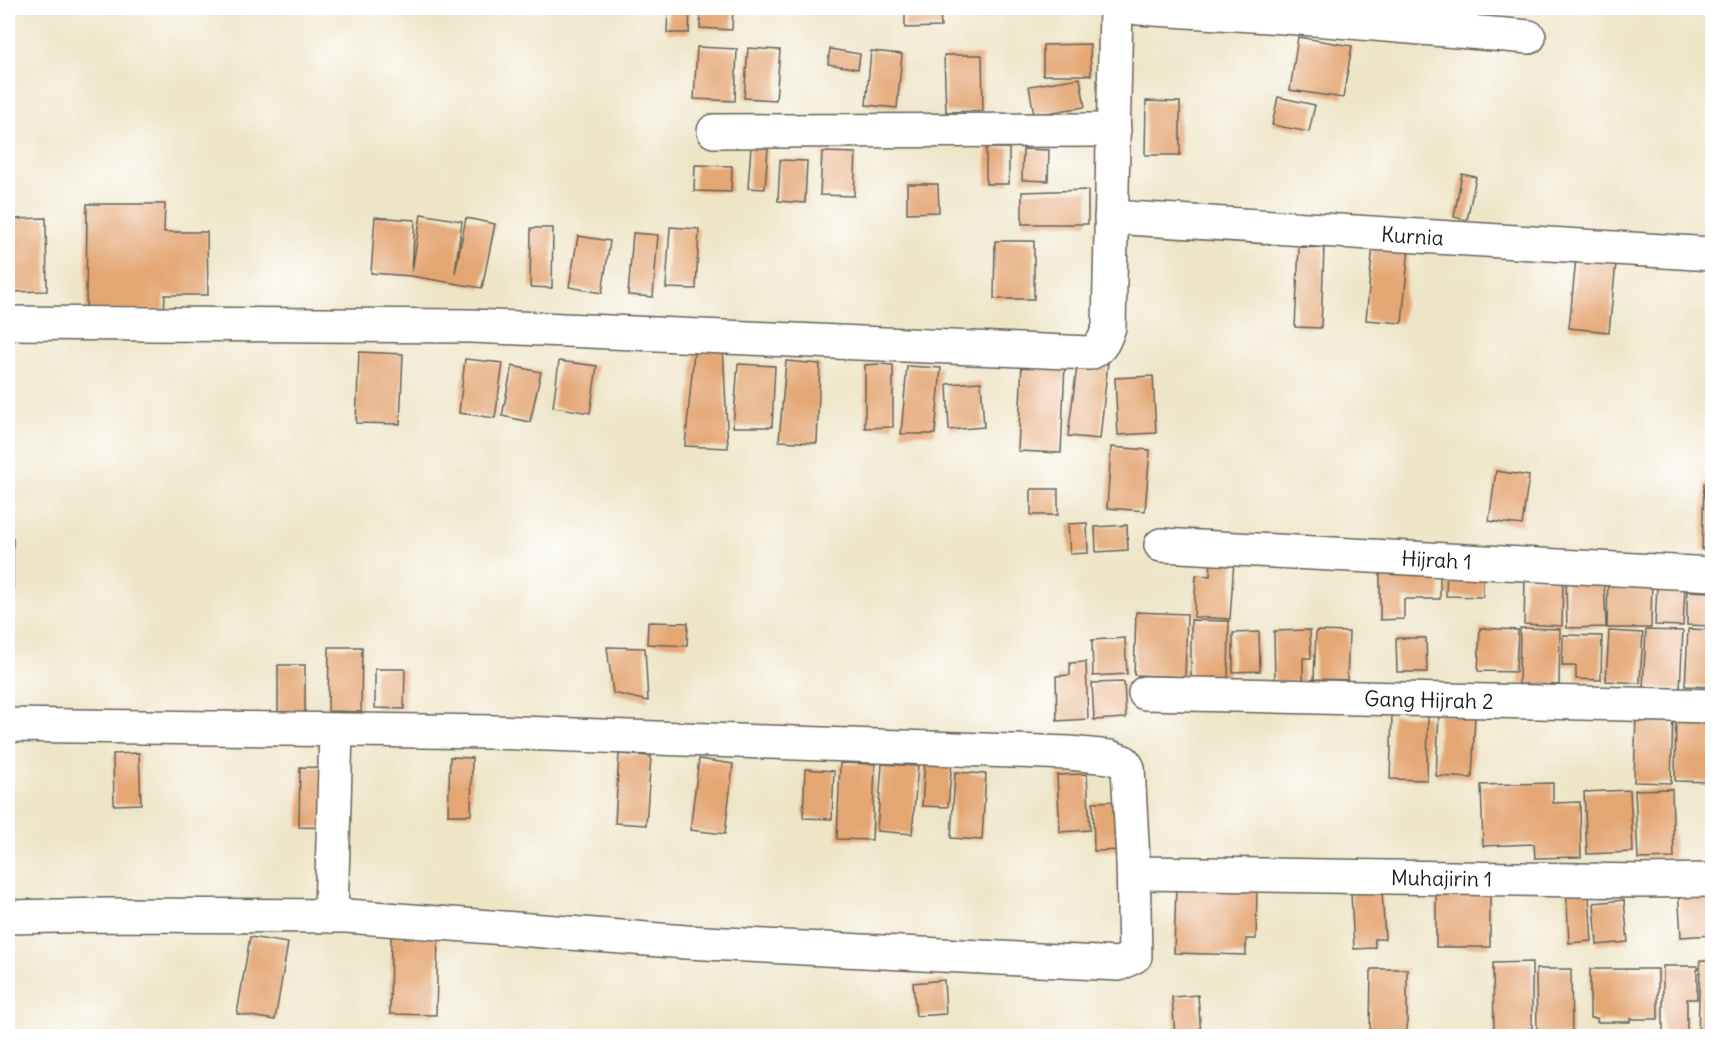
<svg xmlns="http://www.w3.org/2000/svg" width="1720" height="1044" font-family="Delius,sans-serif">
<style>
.building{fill:#e4a673}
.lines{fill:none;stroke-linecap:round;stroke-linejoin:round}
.street-casing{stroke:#666258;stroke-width:36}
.street{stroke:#fff;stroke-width:33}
.labels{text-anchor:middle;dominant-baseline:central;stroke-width:5;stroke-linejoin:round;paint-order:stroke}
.street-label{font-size:21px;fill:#1c1c1c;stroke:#fff}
</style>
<rect width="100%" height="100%" fill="#fff"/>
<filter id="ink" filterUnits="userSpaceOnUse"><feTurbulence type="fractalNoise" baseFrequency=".0167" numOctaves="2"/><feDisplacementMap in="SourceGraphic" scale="12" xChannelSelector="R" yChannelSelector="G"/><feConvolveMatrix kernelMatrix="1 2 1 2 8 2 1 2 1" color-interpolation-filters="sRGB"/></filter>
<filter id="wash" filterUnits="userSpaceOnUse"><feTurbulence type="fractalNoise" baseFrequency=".008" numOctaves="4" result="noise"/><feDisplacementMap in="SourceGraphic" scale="24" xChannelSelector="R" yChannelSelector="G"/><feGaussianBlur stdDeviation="1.35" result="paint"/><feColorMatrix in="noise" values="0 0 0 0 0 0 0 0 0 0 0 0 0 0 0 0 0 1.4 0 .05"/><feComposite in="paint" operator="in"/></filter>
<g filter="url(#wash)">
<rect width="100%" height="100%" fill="#eee5c7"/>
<g id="blocks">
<!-- building -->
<path class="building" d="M471 8H498V12L471 13Z
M668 8H690L689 33H667Z
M701 8H733L732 30 700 28Z
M905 8H940L941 27 905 28Z
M1298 37 1352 46 1343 98 1290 90Z
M1090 44 1091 75H1043V45Z
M697 47 737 49 735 101 694 99Z
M748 48 780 50 776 100 744 98Z
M830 49 860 54 858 69 828 64Z
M871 51 902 54 897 108 866 105Z
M944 55H982L983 111 946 112Z
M1080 78 1085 107 1034 115 1029 86Z
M1278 97 1315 105 1309 132 1272 125Z
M1146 101 1180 102V155H1145Z
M751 147 768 148 765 189 748 188Z
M986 148H1009V184H986Z
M1023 149 1049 150 1048 181 1022 180Z
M822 152 856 153 854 196 820 195Z
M780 160 807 161 805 203 778 201Z
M695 165 732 166 731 192 694 191Z
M1462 174 1476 177 1467 220 1454 217Z
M907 184H938L939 212 907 213Z
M1088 190V224H1022V192Z
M87 204H165L164 232H207L208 295H165L164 311 86 310Z
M421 214 462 221 455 273 466 218 495 224 482 288 411 276 371 273 375 217 415 220 412 272Z
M46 218 47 291 8 292V219Z
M670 227 699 229 696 289 666 288Z
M531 228H553L552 288 530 287Z
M633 233 658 235 653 297 628 295Z
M578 236 610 241 602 293 569 287Z
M995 241H1034V299H994Z
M1373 244 1409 247 1402 323 1366 320Z
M1299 247 1324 248 1321 328 1295 327Z
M1576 259 1616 263 1609 332 1569 328Z
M695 342 723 345 728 448 685 446Z
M359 352 403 354 400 424 356 423Z
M1078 358 1108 362 1100 439 1068 436Z
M465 359 503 363 495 418 459 413Z
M559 361 597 366 590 413 553 407Z
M786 361 820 364 817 443 779 441Z
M1022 362 1065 364 1061 453 1018 451Z
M738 364 775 366 772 427H733Z
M878 364 893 365V427L865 428V365Z
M512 366 541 372 530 422 502 416Z
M907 366 941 368 935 434H901Z
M1153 376 1156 433 1118 435 1115 378Z
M981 382 984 427 949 430 947 384Z
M1111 447 1150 450 1145 511 1107 508Z
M1496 471 1529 476 1522 525 1489 521Z
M1704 483H1712V550H1702Z
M1031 489H1058V515H1031Z
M1087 523 1088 553 1070 554 1068 524Z
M1127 525 1128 550 1096 552 1095 527Z
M8 538H13V603H8Z
M1211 559 1234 561 1230 619 1194 617 1196 575 1210 576Z
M1440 564V599H1404V619L1380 620V565Z
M1447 565 1483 566V597L1446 596Z
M1608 572 1652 573 1651 628H1607Z
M1604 577 1606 627 1567 628 1566 578Z
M1525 578 1563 579 1562 626 1524 624Z
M1657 586 1685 588 1683 626 1655 625Z
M1687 591 1712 592V626L1687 625Z
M1136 612 1187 614 1185 677 1134 675Z
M1191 620 1229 621 1228 679H1191Z
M648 622 688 623 687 646 647 644Z
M1480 628 1518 630 1516 672 1478 671Z
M1520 628 1560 629 1559 685 1519 684Z
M1688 629 1712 630V687L1685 686Z
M1310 630 1311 658H1303V681L1275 682 1274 631Z
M1646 630 1683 631 1680 689 1643 688Z
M1316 631 1349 632 1347 680 1314 679Z
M1609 631 1643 633 1640 683 1606 681Z
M1259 632 1260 671 1233 672V633Z
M1563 635 1602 636 1601 680 1576 679V666H1562Z
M1125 638 1127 674 1093 676 1092 640Z
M1396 638H1426L1427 672H1397Z
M329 647H362L361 712 328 711Z
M607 647 645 648 648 701 613 693Z
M1086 662 1088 719 1057 721 1056 676 1070 675V663Z
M278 665H305V715L278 714Z
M375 669H405L404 709 375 708Z
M1124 682 1126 718 1094 720 1092 683Z
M1439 714 1475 715 1472 778 1436 776Z
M1636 714 1673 715 1671 783 1634 782Z
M1676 714 1712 715V782L1675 781Z
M1392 715 1428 716 1427 780 1390 779Z
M139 753 141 804 114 805 113 754Z
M619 754 651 756 646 825 615 823Z
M450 757 472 758 471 815H448Z
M699 759 733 764 725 834 690 830Z
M925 760 952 762 948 807 922 806Z
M840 763 875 764 872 840 837 839Z
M882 764 918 766 912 834 877 831Z
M300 767 335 768 334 828 299 827Z
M805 769 834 771 832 819 803 818Z
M955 772 986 774 982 840 951 838Z
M1087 774 1090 830 1060 832 1057 775Z
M1553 783V803L1580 802 1581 857 1535 858 1534 844 1483 846 1481 785Z
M1672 789 1674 858 1638 859 1635 790Z
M1630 790 1633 852 1587 854 1584 792Z
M1124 801 1125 850 1094 851 1093 802Z
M1588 883 1592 941 1569 943 1566 885Z
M1176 885 1257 887 1256 939H1246V955L1174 953Z
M1710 886 1712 935 1681 937 1678 888Z
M1436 888H1490V947H1436Z
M1382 891 1385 939H1375V948L1354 949 1351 893Z
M1624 900 1628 942 1597 945 1594 903Z
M391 936 438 937 436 1015 390 1014Z
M250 937 288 943 275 1020 237 1014Z
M1700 960 1712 961V1036H1698Z
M1532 962V1036H1494L1493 963Z
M1663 966H1697V999H1687V1033H1663Z
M1371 969H1407V1034H1380V1030H1370Z
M1536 969H1571L1572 1036H1537Z
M1590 969H1658V1019H1630V1022H1597V1018H1590Z
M944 980 946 1014 916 1016 913 983Z
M1198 995 1201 1036H1175L1172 997Z"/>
</g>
</g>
<g filter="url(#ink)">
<use href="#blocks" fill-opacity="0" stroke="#666258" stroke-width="1.5"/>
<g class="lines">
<defs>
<g id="street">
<path d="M1138 8 1314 19 1529 37"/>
<path d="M714 131 1114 130"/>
<path id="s1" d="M1111 217 1712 254"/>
<path d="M8 323 471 326 1090 353C1102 348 1105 339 1109 327L1116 8"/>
<path id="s2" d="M1161 545 1712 574"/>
<path id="s3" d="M1145 693 1712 706"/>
<path id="s4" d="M8 725 493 732 1069 753 1110 757 1124 762 1128 768 1133 860 1136 869 1143 873 1641 881 1712 880"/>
<path d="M331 916 336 730"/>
<path d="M8 917 109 915 347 916 686 942 1119 964 1135 956 1133 860"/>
</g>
</defs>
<!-- street casing -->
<use href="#street" class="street-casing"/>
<!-- street -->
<use href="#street" class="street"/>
</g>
</g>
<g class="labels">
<!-- street labels -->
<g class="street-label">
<text stroke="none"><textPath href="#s1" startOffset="302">Kurnia</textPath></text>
<text stroke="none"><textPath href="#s2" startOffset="276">Hijrah 1</textPath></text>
<text stroke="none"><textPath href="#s3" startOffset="284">Gang Hijrah 2</textPath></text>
<text stroke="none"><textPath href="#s4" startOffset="1533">Muhajirin 1</textPath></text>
</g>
</g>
<!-- margin -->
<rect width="1720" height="1044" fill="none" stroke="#fff" stroke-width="30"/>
</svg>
